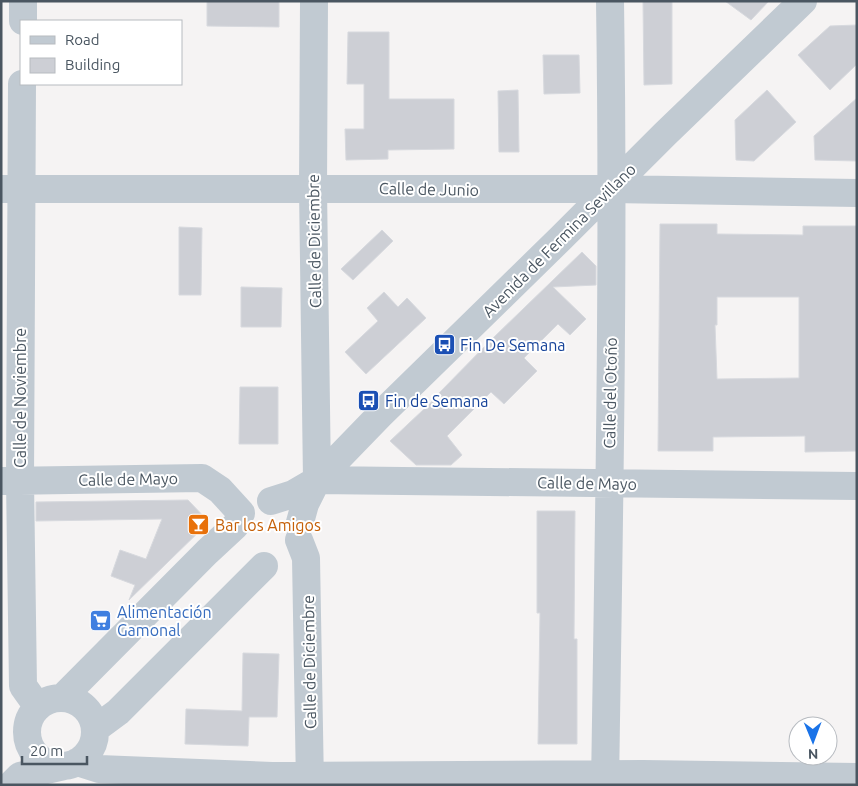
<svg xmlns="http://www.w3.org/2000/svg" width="858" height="786" font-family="Ubuntu,sans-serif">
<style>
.building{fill:#cdcfd5;stroke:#d7d9de;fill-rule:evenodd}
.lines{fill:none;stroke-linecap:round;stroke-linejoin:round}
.minor{stroke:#c1cad2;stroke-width:28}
.labels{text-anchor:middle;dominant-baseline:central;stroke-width:4;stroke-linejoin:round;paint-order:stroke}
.street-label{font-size:16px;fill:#4a5661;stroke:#fff}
.transit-label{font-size:16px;fill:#164399;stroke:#fff;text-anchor:start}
.food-label{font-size:16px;fill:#c56008;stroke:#fff;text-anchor:start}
.shop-label{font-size:16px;fill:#366cbe;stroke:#fff;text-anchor:start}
</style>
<rect width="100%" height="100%" fill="#f5f3f3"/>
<!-- building -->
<path class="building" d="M207 1H279V27L207 26Z
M643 1H672V84L644 85Z
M725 1H769L751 20Z
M857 25V64L830 90 798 55 830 26Z
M348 32H389V99H454V149L388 150V159L346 160 345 129H364V84H347Z
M543 55H579L580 93 544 94Z
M518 90 519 152H499L498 91Z
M767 90 796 122 754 161 736 160 735 120Z
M857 98V161L815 160 814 136Z
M660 224H717V234L803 235V226H857V451L805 452V436L713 437V451H658ZM717 297H799V378L717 379 715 325H717Z
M179 227 202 228 201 295H179Z
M382 230 393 241 353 280 341 269Z
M582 252 596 266V285L553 287 586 319 570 335 558 324 524 358 537 371 504 404 491 392 447 436 462 455 451 465H416L390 441 440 394 439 393 493 338Z
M241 287 282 288 281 327H241Z
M384 292 398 307 407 298 426 318 366 374 345 352 378 321 367 308Z
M240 387H278V444H239Z
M188 500 209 522 129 600 135 585 111 576 120 550 146 559 162 519 36 521V502Z
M537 511H575L574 639H577V744H538L540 613H537Z
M243 653 279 654 277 717H249L248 746 185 744 186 709 242 711Z"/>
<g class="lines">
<!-- minor -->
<path class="minor" d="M23 21V1
M22 84 20 481 23 686 38 707
M1 189H611L857 193
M317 480 857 486
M3 481 202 478 220 490 241 513
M271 501 293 494 317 480 380 415 562 237 665 134 803 1
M299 526 305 504 317 480 313 188 314 1
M299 540 306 558 310 785
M62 698 207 552 235 526
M27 732a34 34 0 1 1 68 0a34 34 0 1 1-68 0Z
M95 729 118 712 264 566
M77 762 99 769 272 776 643 774 857 777
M11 785 20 776 64 766
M605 785C609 524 614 262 610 1"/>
</g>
<!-- icons -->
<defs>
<symbol id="bus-square" viewBox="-11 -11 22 22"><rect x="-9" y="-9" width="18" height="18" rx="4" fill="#1a4fb4" stroke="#fff"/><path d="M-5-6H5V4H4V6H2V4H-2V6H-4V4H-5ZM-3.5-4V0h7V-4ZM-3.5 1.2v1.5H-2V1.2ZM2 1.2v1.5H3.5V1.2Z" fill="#fff"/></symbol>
<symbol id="bar-square" viewBox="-11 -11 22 22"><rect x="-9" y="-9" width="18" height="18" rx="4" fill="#e8710a" stroke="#fff"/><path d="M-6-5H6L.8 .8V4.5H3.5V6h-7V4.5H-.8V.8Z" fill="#fff"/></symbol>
<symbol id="supermarket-square" viewBox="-11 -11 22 22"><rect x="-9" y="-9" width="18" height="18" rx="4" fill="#3f7fe0" stroke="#fff"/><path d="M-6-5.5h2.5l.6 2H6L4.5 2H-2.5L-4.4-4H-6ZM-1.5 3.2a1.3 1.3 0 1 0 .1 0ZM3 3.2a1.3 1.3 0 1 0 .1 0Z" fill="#fff"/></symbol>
</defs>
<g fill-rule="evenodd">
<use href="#bus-square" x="432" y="332" width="25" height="25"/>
<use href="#bus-square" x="356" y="388" width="25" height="25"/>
<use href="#bar-square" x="186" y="512" width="25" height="25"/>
<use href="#supermarket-square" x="88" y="608" width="25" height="25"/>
</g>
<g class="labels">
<!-- street labels -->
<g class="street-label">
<text transform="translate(429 189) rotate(1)">Calle de Junio</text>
<text transform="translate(559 240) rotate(-45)">Avenida de Fermina Sevillano</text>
<text transform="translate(314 241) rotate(-91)">Calle de Diciembre</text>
<text transform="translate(610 393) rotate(-89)">Calle del Otoño</text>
<text transform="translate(20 398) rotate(-90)">Calle de Noviembre</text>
<text transform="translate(128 479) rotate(-1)">Calle de Mayo</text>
<text transform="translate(587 483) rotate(1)">Calle de Mayo</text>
<text transform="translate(309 662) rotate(-91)">Calle de Diciembre</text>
</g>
<!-- transit labels -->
<g class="transit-label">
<text x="460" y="345">Fin De Semana</text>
<text x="385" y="401">Fin de Semana</text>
</g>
<!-- food labels -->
<g class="food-label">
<text x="215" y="525">Bar los Amigos</text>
</g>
<!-- shop labels -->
<g class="shop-label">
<text x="117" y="612">Alimentación<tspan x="117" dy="18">Gamonal</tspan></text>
</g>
</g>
<!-- border -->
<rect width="858" height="786" fill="none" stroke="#4a5661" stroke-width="5"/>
<!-- legend -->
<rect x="20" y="20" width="162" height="65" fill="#ffffff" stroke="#b7bbc0"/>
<rect x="30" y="36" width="25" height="8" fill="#c1cad2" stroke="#b7bbc0"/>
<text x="65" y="45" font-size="15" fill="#4a5661">Road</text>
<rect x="30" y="58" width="25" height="15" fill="#cdcfd5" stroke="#b7bbc0"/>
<text x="65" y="70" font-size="15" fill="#4a5661">Building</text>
<!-- north arrow -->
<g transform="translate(813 741) rotate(179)"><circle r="24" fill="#ffffff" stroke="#b7bbc0"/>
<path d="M0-4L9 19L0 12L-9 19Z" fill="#1a73e8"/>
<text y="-8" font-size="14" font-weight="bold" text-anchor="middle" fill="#4a5661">N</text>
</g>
<!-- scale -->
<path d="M22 756v8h65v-8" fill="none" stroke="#4a5661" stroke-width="2.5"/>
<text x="30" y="756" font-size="15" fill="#4a5661" stroke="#ffffff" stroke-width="4" paint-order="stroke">20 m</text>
</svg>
